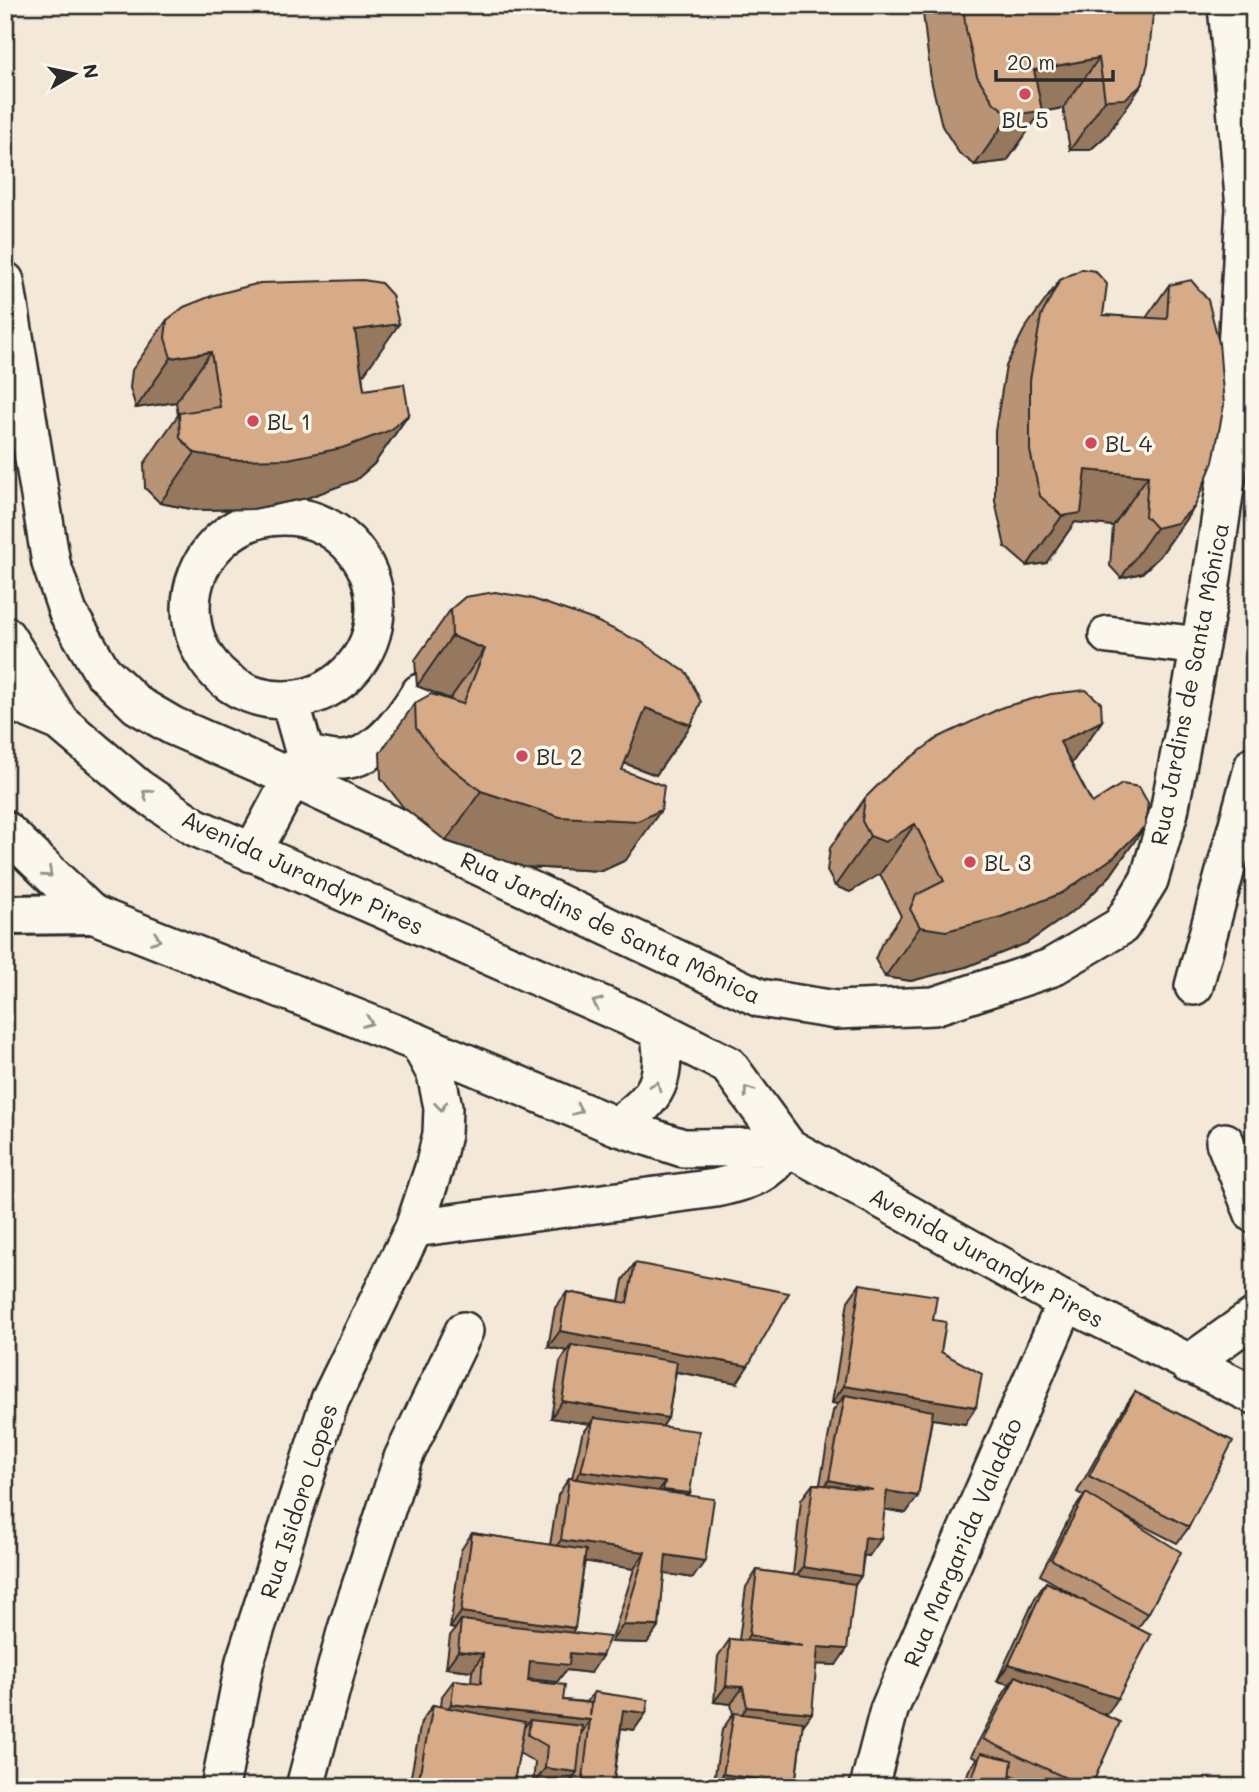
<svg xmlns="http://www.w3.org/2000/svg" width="1259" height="1792" font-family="Mali,sans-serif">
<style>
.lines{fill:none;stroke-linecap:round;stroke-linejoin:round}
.minor-casing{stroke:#2b2b2b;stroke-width:42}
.secondary-casing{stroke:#2b2b2b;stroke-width:44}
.minor{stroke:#fbf7ec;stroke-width:37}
.secondary{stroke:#fbf7ec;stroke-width:38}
.wall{fill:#b99375;stroke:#2b2b2b;stroke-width:2}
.shaded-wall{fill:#96785f;stroke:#2b2b2b;stroke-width:2}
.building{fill:#d7ab88;stroke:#2b2b2b;stroke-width:2}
.oneway{stroke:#93918c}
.poi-dot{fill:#d1495b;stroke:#fbf7ec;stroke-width:2.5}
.labels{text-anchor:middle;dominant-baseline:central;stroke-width:7;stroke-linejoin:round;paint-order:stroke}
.poi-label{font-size:23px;fill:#2b2b2b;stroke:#fbf7ec;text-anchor:start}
.street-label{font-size:23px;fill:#2b2b2b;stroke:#fbf7ec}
</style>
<rect width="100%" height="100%" fill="#f4e8d8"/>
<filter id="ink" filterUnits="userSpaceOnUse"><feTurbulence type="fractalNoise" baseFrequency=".0143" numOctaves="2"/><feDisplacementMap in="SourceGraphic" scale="14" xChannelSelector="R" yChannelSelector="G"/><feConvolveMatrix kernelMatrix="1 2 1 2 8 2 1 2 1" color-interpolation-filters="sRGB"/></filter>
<g filter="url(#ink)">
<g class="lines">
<defs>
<path id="minor" d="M5 281 51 563 68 613 102 671 137 705 173 726 290 777 760 998 836 1010 934 1006 1050 968 1121 926 1149 880 1169 812 1210 591 1232 439 1245 208 1227 5
M191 608a92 92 0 1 1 184 0a92 92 0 1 1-184 0Z
M5 635 60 722 138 788 195 827 659 1030 728 1065 788 1147 1057 1297 1254 1395
M1108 635 1200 646
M5 699 60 722
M290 701 305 754C316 756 331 761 343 760 378 757 404 719 420 693
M5 830 92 914 419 1043 616 1126 683 1148 788 1147
M252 853 304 756
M1194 986 1254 765
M616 1126C658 1099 668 1078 659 1030
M1225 1142 1254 1214
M414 1228 716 1188C750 1180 767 1176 788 1147
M1188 1364 1254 1317
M220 1787 245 1661 330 1400 414 1228 434 1168 442 1134 443 1107 436 1074 419 1043
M305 1787 346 1632 403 1458 464 1331
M869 1787 889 1710 1066 1302"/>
<path id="secondary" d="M5 915 92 914"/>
</defs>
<!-- minor casing -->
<use href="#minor" class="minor-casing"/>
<!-- secondary casing -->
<use href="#secondary" class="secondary-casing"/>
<!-- minor -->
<use href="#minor" class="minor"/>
<!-- secondary -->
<use href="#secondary" class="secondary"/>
</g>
<!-- wall -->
<path class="wall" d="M922 5H1154L1107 135 1090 150H1070L1063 108 1041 112 1007 161 975 165 959 153 942 126 931 80Z
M1060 280 1103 315 1146 318 1169 285 1195 506 1160 556 1142 573 1121 578 1110 566 1113 526 1075 522 1046 563 1027 566 1005 547 995 501V431L1006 366 1024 330Z
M167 320 364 374H362L364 390 409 414 374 464 356 480 307 498 253 509 196 510 160 503 145 488 144 464 178 415 176 402 136 408 130 388 132 370Z
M451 609 691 725 656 775 624 763 622 770 626 860 602 871 524 867 446 841 403 807 381 778 380 753 415 703 450 699 417 686 415 660Z
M1102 721 1071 764 1092 803 1145 826 1110 876 1079 907 1027 943 966 967 911 981 885 977 875 959 881 945 901 916 880 874 850 892 835 886 827 871 830 848 865 798Z
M635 1263 737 1383 676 1372 668 1418 662 1427 688 1496 693 1578 664 1573 659 1626 647 1643 611 1642 634 1569 585 1561 572 1632 591 1673 566 1670 557 1682 528 1679V1681L563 1700 587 1702 594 1692 646 1713 634 1730 621 1728 613 1787H572L573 1778 567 1787H551L533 1785 535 1762 519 1753 513 1787H409L421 1722 433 1705 441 1707 442 1696 454 1680 471 1682 472 1671 446 1668 450 1636 455 1629 450 1628 461 1550 472 1533 550 1545 558 1495 569 1478H572L582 1435 590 1424 551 1418 560 1362 567 1351 548 1347 555 1308 567 1292 619 1301 623 1280Z
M860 1284 933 1320 941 1352 965 1424 932 1419 918 1496 906 1513 885 1509 869 1556 864 1555 861 1576 855 1585 836 1665 816 1664 802 1727 795 1787H707L712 1780 714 1781 722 1730 733 1714 731 1704 714 1702 718 1656 730 1639 739 1640 746 1587 757 1570 793 1575 801 1500 813 1484H820L833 1411 838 1404 832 1403 848 1301Z
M1135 1392 1189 1527 1177 1543 1122 1515 1148 1614 1138 1628 1107 1715 1093 1711 1091 1787H1037L1010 1774V1779L1033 1787H963L969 1770 977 1759 971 1756 1004 1693 1010 1684 997 1681 1035 1598 1046 1582 1086 1602 1040 1575 1074 1509 1084 1496 1077 1492 1124 1408Z"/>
<!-- shaded-wall -->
<path class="shaded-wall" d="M1099 58 1063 108 1041 112 1007 161 975 165 1010 115 1034 70Z
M1142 85 1107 135 1090 150H1070L1105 100Z
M399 324 364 374 320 380 355 330Z
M211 352 176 402 136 408 171 358Z
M409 414 374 464 356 480 307 498 253 509 196 510 160 503 195 453Z
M1086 470 1148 476 1113 526 1075 522 1046 563 1027 566 1062 516Z
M1195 506 1160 556 1142 573 1121 578 1156 528Z
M452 636 485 649 450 699 417 686Z
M646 708 691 725 656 775 611 758Z
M1102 721 1066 771 1060 742Z
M481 791 661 810 626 860 602 871 524 867 446 841Z
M915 824 880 874 850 892 835 886 870 836Z
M1145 826 1110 876 1079 907 1027 943 966 967 911 981 885 977 920 927Z
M560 1331 748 1366 737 1383 570 1352 571 1345 567 1351 548 1347Z
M844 1386 976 1407 965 1424 843 1405 845 1395 838 1404 832 1403Z
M562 1401 668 1418 657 1434 594 1418 590 1424 551 1418Z
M581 1471 665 1482 653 1499 570 1487Z
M829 1480 873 1490 817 1497Z
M663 1490 690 1493 678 1509 651 1507Z
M887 1491 918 1496 906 1513 875 1508Z
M865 1537 881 1539 869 1556 854 1554Z
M561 1540 645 1552 634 1569 549 1556Z
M666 1555 705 1561 693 1578 655 1572Z
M803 1567 861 1576 850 1593 792 1584Z
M461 1612 575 1628 564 1645 461 1620 455 1629 450 1628Z
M623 1625 659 1626 647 1643 611 1642Z
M749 1635 803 1646 737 1652Z
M818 1647 847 1649 836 1665 806 1664Z
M458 1651 483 1654 472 1671 446 1668Z
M570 1653 602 1656 591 1673 566 1670 557 1682 518 1678 530 1661Z
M1009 1664 1118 1698 1107 1715 1011 1685 1016 1676 1010 1684 997 1681Z
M726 1686 743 1687 731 1704 714 1702Z
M451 1704 590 1720 579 1737 530 1720 522 1730 439 1721Z
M747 1707 812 1713 800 1730 735 1724Z
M623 1710 646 1713 634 1730 612 1727Z
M545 1768 577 1772 567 1787H551L533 1785Z
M723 1774 795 1785V1787H715Z
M418 1783 437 1787H416Z"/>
<!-- building -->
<path class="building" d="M963 5H1154L1148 63 1142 85 1125 99 1105 100 1099 58 1034 70 1042 111 1010 115 994 103 977 76 966 30Z
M1082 269 1095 271 1107 284 1103 315 1167 319 1169 285 1191 280 1208 300 1219 343 1224 405 1213 462 1195 506 1177 523 1156 528 1145 516 1148 476 1086 470 1081 513 1062 516 1040 496 1030 451V380L1041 316 1060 280Z
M363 280 381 283 392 295 399 324 355 330 364 390 404 384 409 414 391 430 342 448 288 459 232 460 195 453 180 438 179 413 220 407 211 352 171 358 165 338 167 320 184 307 214 295 260 283Z
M495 592 530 598 594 620 643 643 687 673 701 702 691 725 646 708 622 770 664 786 661 810 638 821 560 817 481 791 438 757 416 728 415 703 431 694 463 704 485 649 452 636 451 609 465 597Z
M1086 690 1101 703 1102 721 1060 742 1092 803 1122 784 1139 787 1148 803 1145 826 1114 857 1062 893 1001 917 946 931 920 927 910 909 916 895 944 881 915 824 885 842 870 836 862 821 865 798 891 772 939 737 1003 707 1051 694Z
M635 1263 789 1293 748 1366 560 1331 567 1292 627 1303Z
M860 1284 937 1296 933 1320 946 1322 941 1352 982 1374 976 1407 844 1386Z
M571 1345 677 1362 668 1418 562 1401Z
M1135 1392 1233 1441 1189 1527 1089 1476Z
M845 1395 933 1411 918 1496 887 1491 881 1539 865 1537 861 1576 803 1567 813 1484 873 1490 829 1480Z
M594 1418 699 1431 690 1493 663 1490 665 1482 581 1471Z
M569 1478 714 1499 705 1561 666 1555 659 1626 623 1625 645 1552 561 1540Z
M1086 1493 1181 1552 1148 1614 1051 1559Z
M472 1533 586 1550 575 1628 461 1612Z
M757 1570 855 1584 847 1649 818 1647 812 1713 747 1707 743 1687 726 1686 730 1639 803 1646 749 1635Z
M1046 1582 1151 1635 1118 1698 1009 1664Z
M461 1620 610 1637 602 1656 570 1653 569 1665 530 1661 528 1681 565 1685 563 1700 591 1703 590 1716 594 1692 648 1700 646 1713 623 1710 613 1787H582L590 1720 451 1704 454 1680 481 1683 483 1654 458 1651Z
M1016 1676 1120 1722 1091 1787H1085L983 1739Z
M433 1705 525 1722 513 1787H437L418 1783Z
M734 1713 803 1722 795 1785 723 1774Z
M530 1720 582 1726 577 1772 545 1768 547 1746 528 1735Z
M981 1753 1012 1760 1010 1779 1033 1787H969Z
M712 1780 769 1787H711Z"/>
<!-- one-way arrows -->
<defs><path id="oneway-chevron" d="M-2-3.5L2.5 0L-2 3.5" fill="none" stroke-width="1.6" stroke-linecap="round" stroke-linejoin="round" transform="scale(1.75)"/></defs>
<g class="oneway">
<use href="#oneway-chevron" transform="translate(147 794) rotate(-145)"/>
<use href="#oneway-chevron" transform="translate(48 873) rotate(43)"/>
<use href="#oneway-chevron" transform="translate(156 939) rotate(21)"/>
<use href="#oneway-chevron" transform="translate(597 1003) rotate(-157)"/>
<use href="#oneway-chevron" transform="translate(368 1022) rotate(21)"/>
<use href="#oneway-chevron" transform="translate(656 1086) rotate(-66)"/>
<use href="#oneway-chevron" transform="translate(748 1091) rotate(-126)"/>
<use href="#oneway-chevron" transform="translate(441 1106) rotate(84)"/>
<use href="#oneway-chevron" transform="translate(578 1110) rotate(23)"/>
</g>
</g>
<!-- markers -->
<g class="poi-dot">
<circle cx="1025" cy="94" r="7"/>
<circle cx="253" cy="421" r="7"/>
<circle cx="1091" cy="443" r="7"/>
<circle cx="522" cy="756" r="7"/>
<circle cx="970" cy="862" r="7"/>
</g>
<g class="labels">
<!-- poi labels -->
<g class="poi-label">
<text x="1025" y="119" text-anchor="middle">BL 5</text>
<text x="267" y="421">BL 1</text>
<text x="1105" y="443">BL 4</text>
<text x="536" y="756">BL 2</text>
<text x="984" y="862">BL 3</text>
</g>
<!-- street labels -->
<g class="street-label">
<text transform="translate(1189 684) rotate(-79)">Rua Jardins de Santa Mônica</text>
<text transform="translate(303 872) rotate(25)">Avenida Jurandyr Pires</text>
<text transform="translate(611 927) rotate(25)">Rua Jardins de Santa Mônica</text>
<text transform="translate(987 1257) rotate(29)">Avenida Jurandyr Pires</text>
<text transform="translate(298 1501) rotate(-72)">Rua Isidoro Lopes</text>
<text transform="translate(962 1542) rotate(-67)">Rua Margarida Valadão</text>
</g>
</g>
<!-- margin -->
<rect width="1259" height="1792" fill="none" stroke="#fbf7ec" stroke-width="28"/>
<rect x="14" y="14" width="1231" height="1764" fill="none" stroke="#2b2b2b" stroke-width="2.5" filter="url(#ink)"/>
<!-- north arrow -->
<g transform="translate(74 74) rotate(81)" stroke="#fbf7ec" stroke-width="5" paint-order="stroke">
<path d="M0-5L12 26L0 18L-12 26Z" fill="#2b2b2b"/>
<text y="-10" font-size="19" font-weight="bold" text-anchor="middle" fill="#2b2b2b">N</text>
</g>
<!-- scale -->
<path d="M996 70v10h117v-10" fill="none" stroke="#2b2b2b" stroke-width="3.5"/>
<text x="1007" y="70" font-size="21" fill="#2b2b2b" stroke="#fbf7ec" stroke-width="5" paint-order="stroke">20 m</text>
</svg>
